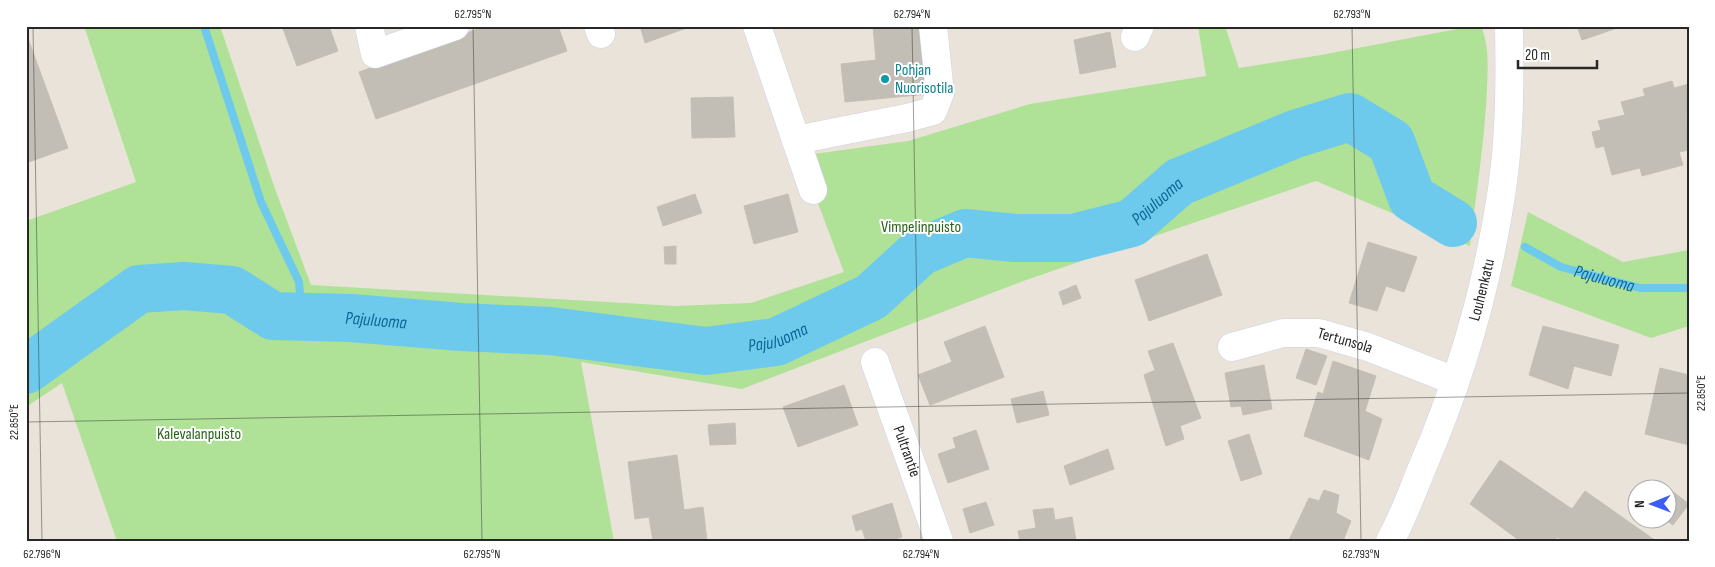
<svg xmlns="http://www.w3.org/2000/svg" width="1715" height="567" font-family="'Sofia Sans Condensed',sans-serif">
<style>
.green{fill:#afe196}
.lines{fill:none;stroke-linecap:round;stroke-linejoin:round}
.stream{stroke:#6dcaec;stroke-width:8}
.river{stroke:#6dcaec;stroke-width:48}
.building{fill:#c2bdb5;stroke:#c5bfb4}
.minor-casing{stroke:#cfd2e1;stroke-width:29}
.minor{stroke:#fff;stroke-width:28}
.ticks{fill:none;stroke:#282828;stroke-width:1;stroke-opacity:0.45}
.culture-dot{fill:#0f9aa8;stroke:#fff;stroke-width:2}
.labels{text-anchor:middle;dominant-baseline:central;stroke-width:4;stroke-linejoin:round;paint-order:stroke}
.culture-label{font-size:16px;fill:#0d838f;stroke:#fff;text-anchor:start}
.park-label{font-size:16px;fill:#29631a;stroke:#fff}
.street-label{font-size:16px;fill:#282828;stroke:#fff}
.water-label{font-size:18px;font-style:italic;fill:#0f6695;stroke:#fff}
.neatline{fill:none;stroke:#282828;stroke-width:2}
.ticks-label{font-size:12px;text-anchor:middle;fill:#282828}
</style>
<rect width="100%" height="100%" fill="#eae3da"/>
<!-- green -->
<path class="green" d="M84 26H220L275 189 311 285 676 306 751 303 844 272 813 190 814 154 908 141 1030 104 1206 76 1198 26H1225L1239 68 1321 55 1473 26H1481C1489 46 1488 66 1487 87 1485 140 1476 193 1470 246L1316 181 1026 280 742 389 581 362 614 541H117L62 383 26 407V221L136 182Z
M1528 212 1623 262 1689 250V326L1651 338 1511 286Z"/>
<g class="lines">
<!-- stream -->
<g class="stream">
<path d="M204 26 261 202 299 282 302 317"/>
<path id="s1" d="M1525 247 1561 267 1640 288H1689"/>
</g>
<!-- river -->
<path class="river" id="s2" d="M26 370 139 289 184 286 232 290 273 316 351 318 461 327 550 331 706 351 776 342 871 297 920 252 965 233 1015 238H1073L1132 223 1179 182 1295 134 1350 117 1391 142 1412 198 1453 223"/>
</g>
<!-- building -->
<path class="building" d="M282 26H329L338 51 297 66Z
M486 26H558L567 51 376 119 359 72Z
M640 26H692L645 43Z
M873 26H921L928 94 845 102 841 64 876 60Z
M1577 26H1623L1582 40Z
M1110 32 1116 67 1080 74 1074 40Z
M26 33 68 148 26 163Z
M1672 81 1674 88 1689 84V117L1686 118 1689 127V150L1679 152 1683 165 1642 176 1640 168 1612 175 1604 146 1596 148 1592 132 1601 130 1598 121 1625 115 1621 102 1645 96 1643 89Z
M733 97 735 137 692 138 691 98Z
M695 194 702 213 663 226 657 207Z
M788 194 798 232 754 244 744 206Z
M1368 242 1417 257 1404 292 1386 286 1377 311 1349 303Z
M676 246V264H665L664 247Z
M1207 254 1222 295 1149 321 1135 280Z
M1076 285 1081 298 1063 305 1059 292Z
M985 326 1004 377 930 405 918 375 952 362 944 342Z
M1543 326 1619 345 1611 376 1574 366 1568 389 1529 375Z
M1173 343 1201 418 1180 426 1184 439 1166 446 1144 375 1155 370 1148 351Z
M1306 349 1327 356 1316 385 1296 378Z
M1333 361 1376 376 1365 411 1382 419 1369 460 1304 436 1318 392 1323 394Z
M1264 365 1272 409 1243 415 1241 406 1231 407 1225 373Z
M1660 368 1689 375V445L1645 434Z
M844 385 858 425 798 447 783 407Z
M1043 391 1049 415 1017 423 1011 399Z
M735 423 736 444 710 445 708 425Z
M976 430 989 469 948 483 938 454 956 448 953 438Z
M1249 434 1262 474 1241 481 1228 441Z
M1108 449 1114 469 1070 485 1064 466Z
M677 455 684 510 703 507 707 541H653L649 517 635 519 628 462Z
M1500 460 1572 509 1585 491 1656 541H1562L1557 537 1555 541H1520L1470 504Z
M1659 481 1689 504 1673 525 1666 520 1668 490H1651Z
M1324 490 1339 495 1336 513 1351 521 1343 541 1289 540 1309 498 1319 501Z
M986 502 994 525 970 533 963 509Z
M892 503 902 537 889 541H866L862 529 856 531 852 516Z
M1053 508 1055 520 1072 517 1076 541H1020L1018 531 1036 528 1033 510Z"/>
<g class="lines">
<defs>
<g id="minor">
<path d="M369 26 375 54 455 26"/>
<path d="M598 26 601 34"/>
<path d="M757 26 813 190"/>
<path d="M1135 37 1140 26"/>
<path d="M796 140 907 118 933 111 940 93 933 26"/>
<path id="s3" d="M1232 347 1283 333H1319L1368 347 1455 381"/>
<path id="s4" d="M875 362 939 541"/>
<path id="s5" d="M1390 541C1403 518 1412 492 1422 468 1460 380 1488 284 1502 189 1510 135 1510 80 1509 26"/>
</g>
</defs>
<!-- minor casing -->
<use href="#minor" class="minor-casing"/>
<!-- minor -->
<use href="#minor" class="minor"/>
</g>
<!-- ticks -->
<path class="ticks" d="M33 26 42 541M473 26 482 541M912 26 921 541M1352 26 1361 541M26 422 1689 393"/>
<!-- markers -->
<circle class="culture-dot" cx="885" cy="79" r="5"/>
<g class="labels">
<!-- culture labels -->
<g class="culture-label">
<text x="895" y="70">Pohjan<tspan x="895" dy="18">Nuorisotila</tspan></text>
</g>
<!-- park labels -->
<g class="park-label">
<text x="921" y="227">Vimpelinpuisto</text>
<text x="199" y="434">Kalevalanpuisto</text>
</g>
<!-- street labels -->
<g class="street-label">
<text stroke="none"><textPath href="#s5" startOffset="268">Louhenkatu</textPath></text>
<text stroke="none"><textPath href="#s3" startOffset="116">Tertunsola</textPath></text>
<text stroke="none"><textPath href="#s4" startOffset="95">Pultrantie</textPath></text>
</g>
<!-- water labels -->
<g class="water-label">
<text stroke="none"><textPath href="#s2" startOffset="1209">Pajuluoma</textPath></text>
<text stroke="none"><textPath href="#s1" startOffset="86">Pajuluoma</textPath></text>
<text stroke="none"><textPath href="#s2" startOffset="384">Pajuluoma</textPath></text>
<text stroke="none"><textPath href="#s2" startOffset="789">Pajuluoma</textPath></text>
</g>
</g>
<!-- border -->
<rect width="1715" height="567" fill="none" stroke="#ffffff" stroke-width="55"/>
<!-- north arrow -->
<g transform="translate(1652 504) rotate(269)"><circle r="24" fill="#ffffff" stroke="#a9a9a9"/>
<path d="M0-4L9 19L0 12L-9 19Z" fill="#3b5df6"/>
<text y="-8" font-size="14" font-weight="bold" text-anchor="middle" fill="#282828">N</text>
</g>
<!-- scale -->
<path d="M1518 60v8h79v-8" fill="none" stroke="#282828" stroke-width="2.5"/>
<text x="1525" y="60" font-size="15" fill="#282828" stroke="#ffffff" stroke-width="4" paint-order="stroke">20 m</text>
<rect x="28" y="28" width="1660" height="512" class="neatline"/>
<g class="ticks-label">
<text x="473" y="18">62.795°N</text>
<text x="912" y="18">62.794°N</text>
<text x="1352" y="18">62.793°N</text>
<text transform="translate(1701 393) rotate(-90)" y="4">22.850°E</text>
<text transform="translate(14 422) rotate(-90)" y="4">22.850°E</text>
<text x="42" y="558">62.796°N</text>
<text x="482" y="558">62.795°N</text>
<text x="921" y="558">62.794°N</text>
<text x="1361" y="558">62.793°N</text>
</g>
</svg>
